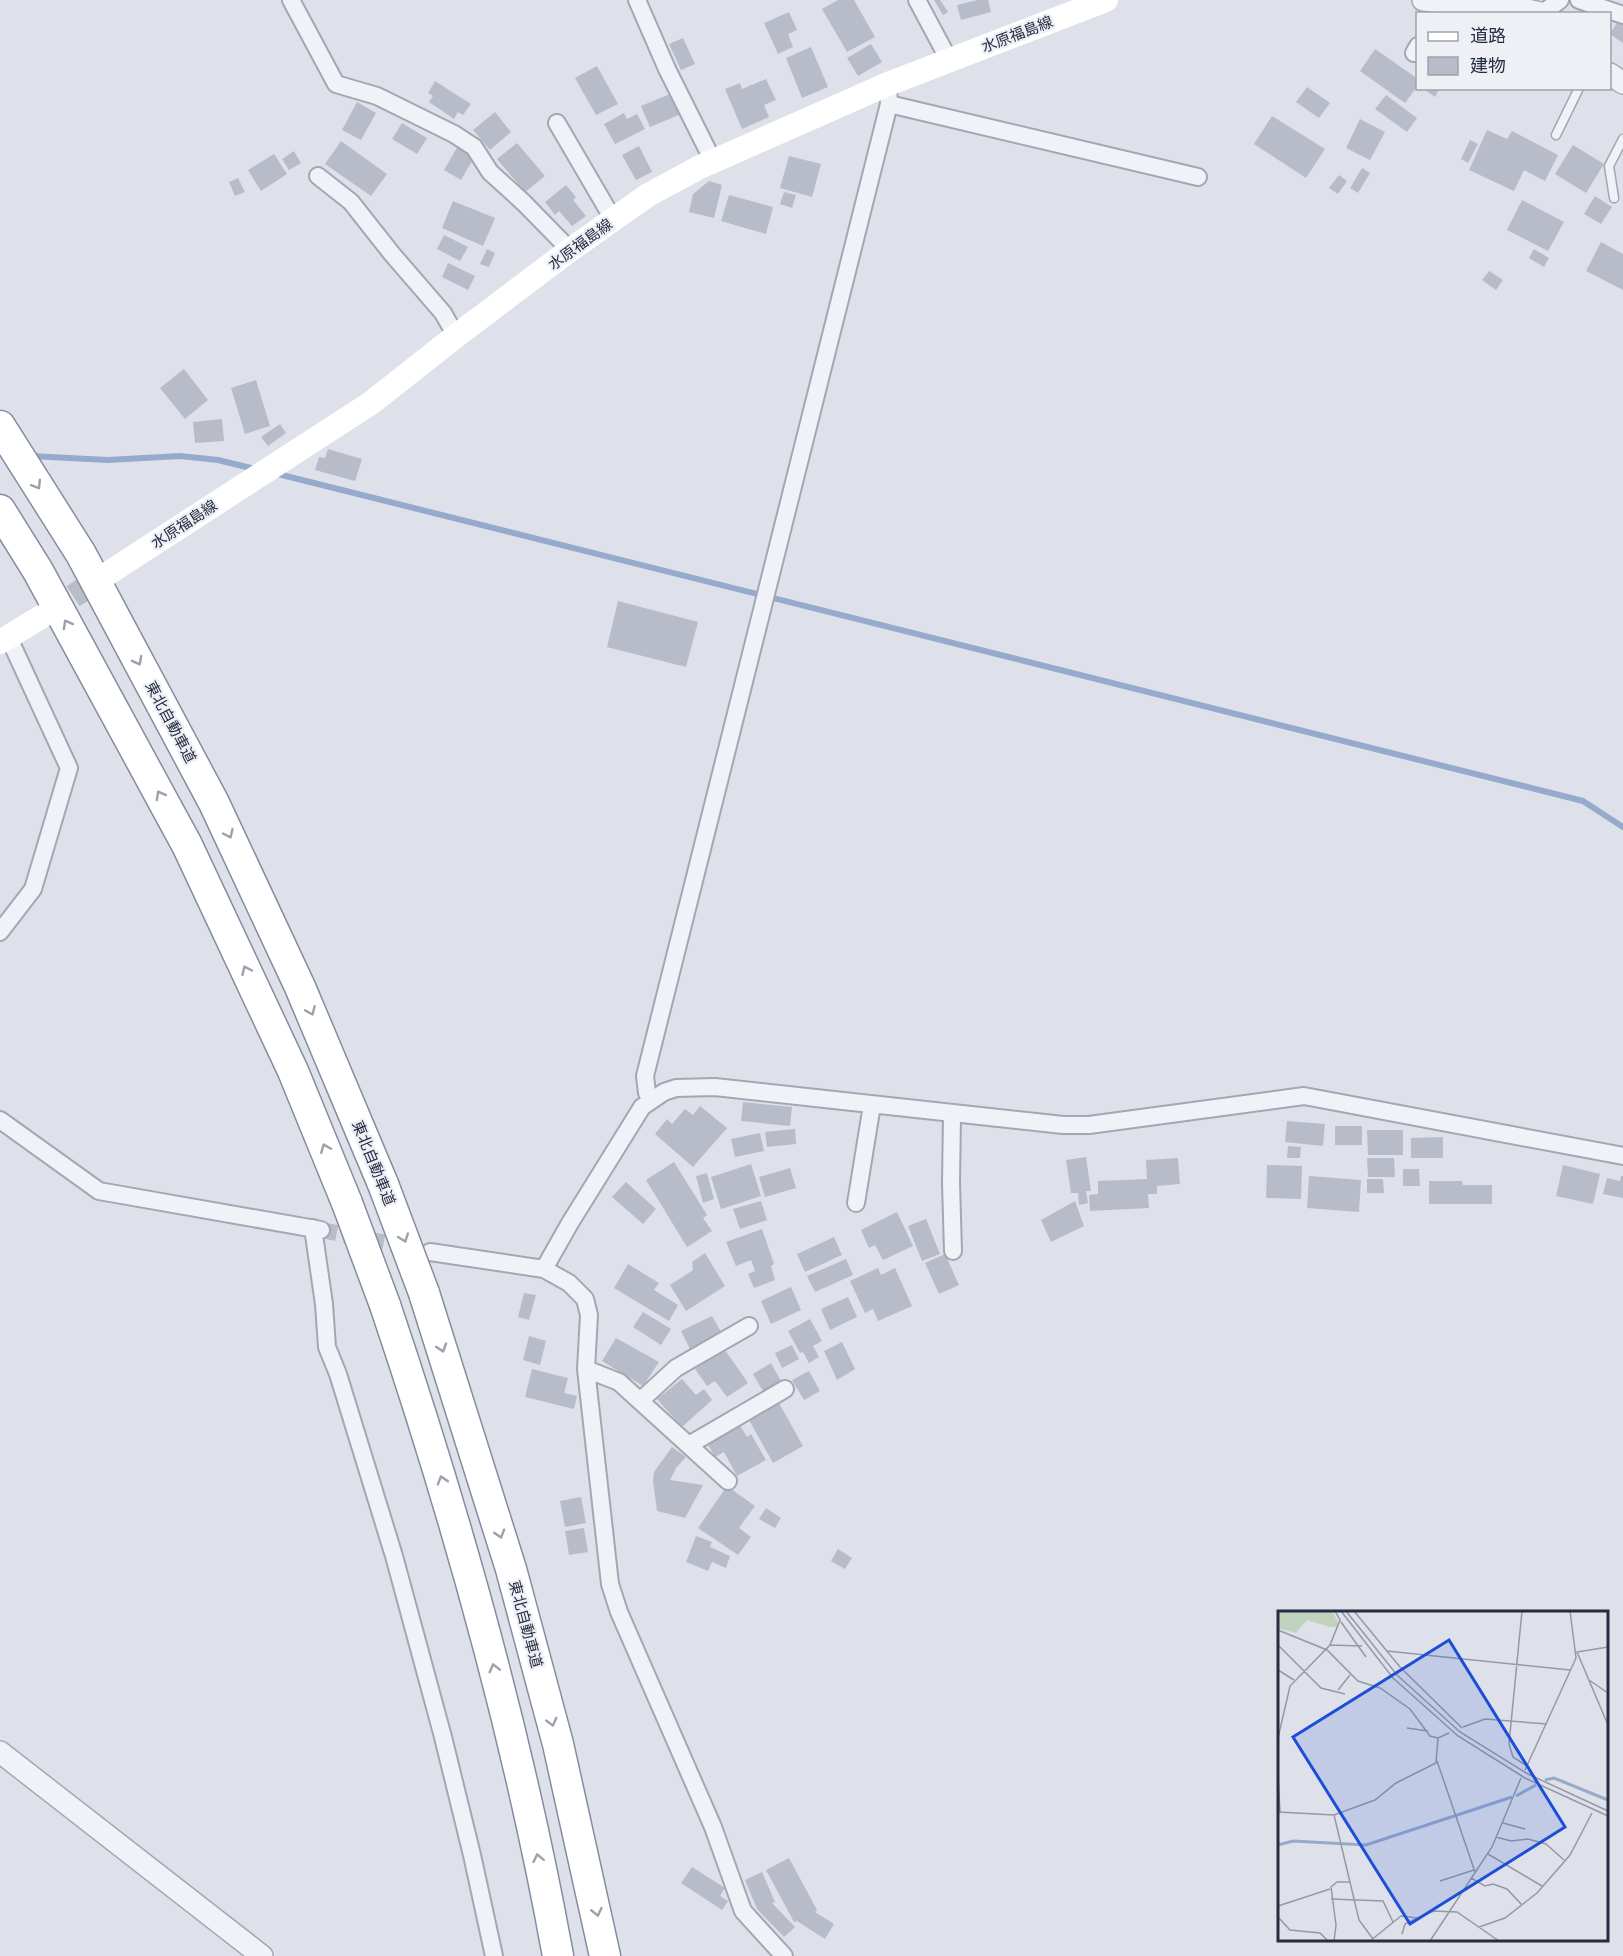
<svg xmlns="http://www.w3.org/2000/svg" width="1623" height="1956" font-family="Inter,'Noto Sans JP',sans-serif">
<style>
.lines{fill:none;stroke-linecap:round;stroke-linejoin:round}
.stream{stroke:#96aacc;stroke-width:6}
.building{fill:#b8bcc9}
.minor-tunnel{stroke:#b9bdc7;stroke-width:16;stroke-dasharray:16 8;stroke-linecap:butt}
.secondary-tunnel{stroke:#b9bdc7;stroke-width:24;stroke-dasharray:24 12;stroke-linecap:butt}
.service-casing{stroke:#a3a7b3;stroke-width:11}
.minor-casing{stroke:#a3a7b3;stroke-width:20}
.tertiary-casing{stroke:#a3a7b3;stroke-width:24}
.motorway-casing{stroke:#848ca1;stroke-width:33}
.service{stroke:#f1f2f7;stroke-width:8}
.minor{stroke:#f1f2f7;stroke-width:16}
.tertiary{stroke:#f1f2f7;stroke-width:21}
.secondary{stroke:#fff;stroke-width:24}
.motorway{stroke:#fff;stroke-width:30}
.motorway-bridge-casing{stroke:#848ca1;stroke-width:33;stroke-linecap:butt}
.motorway-bridge{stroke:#fff;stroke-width:30}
.oneway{stroke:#9da0aa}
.labels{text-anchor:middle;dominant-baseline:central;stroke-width:4.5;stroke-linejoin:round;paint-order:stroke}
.street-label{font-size:15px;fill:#262d41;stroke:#eef0f6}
.inset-river{fill:none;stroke:#96aacc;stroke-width:3}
.inset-road{fill:none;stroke:#9499a6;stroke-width:1.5}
.view{fill:#1d4ed8;fill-opacity:0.15;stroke:#1d4ed8;stroke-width:3}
.inset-edge{fill:none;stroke:#262d41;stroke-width:3}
</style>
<rect width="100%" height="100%" fill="#dee1e9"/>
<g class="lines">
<!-- stream -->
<path class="stream" d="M30 456 108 460 180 456 218 460 255 469
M274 473 1583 801 1623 827"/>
</g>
<!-- building -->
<path class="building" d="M838 0H854L875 37 847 52 822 9Z
M934 0H940L948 12 943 15Z
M977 0H988L991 12 961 20 957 5Z
M789 12 797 30 788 34 793 47 778 54 764 23Z
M1618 21 1623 23V43L1610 34Z
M683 38 695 64 681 70 669 44Z
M871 44 882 62 858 76 847 58Z
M811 47 828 87 802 98 786 58Z
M1375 49 1418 79V85L1405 103 1360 71Z
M597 66 618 104 596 115 575 78Z
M766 79 776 100 764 105 769 117 742 129 725 89 740 83 742 89Z
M435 81 471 104 463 115 458 112 454 119 429 102 433 96 428 93Z
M1307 87 1330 103 1319 118 1296 102Z
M1422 88H1440L1435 97Z
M670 94 679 115 650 127 641 106Z
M1386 95 1417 118 1407 132 1375 109Z
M357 102 376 113 361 140 342 130Z
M495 112 511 132 490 150 473 130Z
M624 113 627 119 637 114 645 129 615 144 604 124Z
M1272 116 1325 149 1306 178 1254 144Z
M1360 119 1385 132 1370 160 1346 148Z
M402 123 427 138 417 154 392 139Z
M1487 130 1507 139 1512 131 1558 155 1545 181 1524 170 1514 191 1469 170Z
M1470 140 1478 144 1468 163 1461 159Z
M341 141 387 174 371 196 325 164Z
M517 143 545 176 525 192 497 159Z
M1573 145 1604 164 1586 193 1555 174Z
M458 146 475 156 461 180 444 170Z
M639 146 652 172 636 180 622 155Z
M294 151 301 163 289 170 282 159Z
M274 154 287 174 261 191 248 170Z
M789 156 821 164 812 197 780 188Z
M1362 168 1370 173 1358 193 1350 188Z
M1339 175 1347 181 1338 194 1329 188Z
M238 178 245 192 235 196 229 182Z
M709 181 722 185 714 218 689 212 693 194Z
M566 185 576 197 573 200 586 216 572 226 559 211 555 215 545 202Z
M784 192 796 195 792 208 780 204Z
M729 195 773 207 766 234 721 221Z
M1595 196 1612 207 1601 224 1584 214Z
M1522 200 1564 222 1548 251 1507 230Z
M453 201 495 218 483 246 442 228Z
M444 235 468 247 460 261 437 249Z
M1601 242 1623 254V290L1586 271Z
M487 249 495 253 489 267 480 264Z
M1534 249 1549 258 1544 267 1529 258Z
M448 263 475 276 468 290 442 277Z
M1489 271 1503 280 1496 290 1482 280Z
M184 369 208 400 185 419 160 388Z
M256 380 270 426 245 434 231 388Z
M222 419 224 441 195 443 193 422Z
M280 424 286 433 268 446 261 437Z
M328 449 362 459 355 481 315 470 319 457 325 458Z
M618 601 698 622 686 667 607 647Z
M743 1102 792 1107 790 1126 741 1121Z
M700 1106 727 1128 693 1167 655 1134 667 1119 672 1124 685 1109 693 1115Z
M1287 1121 1325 1124 1323 1146 1285 1142Z
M1335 1126H1362V1145H1335Z
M795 1129 796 1144 767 1147 765 1132Z
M1367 1130H1403V1155H1368Z
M760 1133 764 1151 735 1157 731 1139Z
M1443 1137V1158H1411V1138Z
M1288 1146 1301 1147 1300 1158H1287Z
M1086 1157 1091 1191H1086L1088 1203 1079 1205 1078 1193H1071L1066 1160Z
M1178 1158 1180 1184 1157 1186V1194H1148L1149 1208 1090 1211 1089 1195 1098 1194V1181L1147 1179 1146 1160Z
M1367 1158H1394L1395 1177H1368Z
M674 1162 707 1215 703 1218 712 1231 687 1247 646 1180Z
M751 1164 761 1196 721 1209 711 1177Z
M1267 1165 1302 1166 1301 1199 1266 1198Z
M1563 1165 1600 1174 1593 1204 1556 1196Z
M790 1168 796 1188 765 1197 759 1177Z
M1403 1169H1419L1420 1186H1403Z
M707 1173 714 1199 703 1203 696 1176Z
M1309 1176 1361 1180 1359 1212 1307 1208Z
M1621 1176H1623V1198L1603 1194 1607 1178 1620 1181Z
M1367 1179H1383L1384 1193H1367Z
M1429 1181H1462L1463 1185H1492V1204H1429Z
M626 1182 656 1209 643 1224 612 1197Z
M761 1201 767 1220 740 1229 733 1209Z
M1075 1201 1084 1226 1051 1242 1041 1220Z
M897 1212 913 1246 883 1260 875 1245 869 1248 861 1230Z
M926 1219 940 1254 922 1261 908 1226Z
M762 1229 774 1264 771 1266 775 1280 754 1288 748 1274 755 1271 751 1260 736 1266 726 1242Z
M834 1237 842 1255 805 1272 797 1254Z
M705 1253 725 1286 686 1311 670 1285 693 1270 692 1262Z
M945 1254 959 1285 939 1294 925 1263Z
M846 1259 853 1275 815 1292 807 1276Z
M628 1264 659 1283 654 1290 678 1305 669 1321 614 1288Z
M878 1268 881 1275 895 1268 912 1306 878 1321 873 1309 865 1313 850 1281Z
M791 1287 801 1310 771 1324 761 1301Z
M524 1293 536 1295 529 1320 518 1317Z
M848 1297 857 1317 830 1330 821 1309Z
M643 1312 671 1329 661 1345 633 1327Z
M712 1316 721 1332 690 1349 681 1331Z
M810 1319 822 1341 813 1346 819 1357 809 1363 803 1352 800 1353 788 1331Z
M529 1336 546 1341 540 1365 523 1360Z
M616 1338 659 1362 643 1386 602 1361Z
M842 1342 855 1369 837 1380 824 1351Z
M792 1345 799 1359 782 1368 775 1353Z
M725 1350 748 1383 727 1397 715 1381 707 1386 695 1369Z
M771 1363 782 1383 764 1393 753 1374Z
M532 1369 568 1378 564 1393 577 1396 574 1409 525 1397Z
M809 1371 820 1391 804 1400 792 1380Z
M682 1379 696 1395 704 1389 712 1400 682 1427 657 1399Z
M779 1403 803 1446 773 1463 749 1420Z
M738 1422 747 1437 751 1434 766 1460 737 1476 724 1452 715 1457 706 1441Z
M672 1447 686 1457 676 1468 670 1480 703 1485 685 1518 657 1511 653 1481 654 1472Z
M727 1486 755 1506 739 1528 751 1537 738 1555 698 1528Z
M581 1497 586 1523 565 1527 560 1501Z
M766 1508 781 1518 775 1528 759 1519Z
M584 1528 588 1552 569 1555 565 1531Z
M696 1536 712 1542 710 1547 730 1556 726 1568 712 1562 708 1571 686 1562Z
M838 1549 852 1558 845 1569 831 1561Z
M789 1858 817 1910 815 1912 834 1924 825 1939 797 1921 794 1922 766 1870Z
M692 1867 725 1888 720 1896 728 1901 722 1910 681 1883Z
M762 1872 775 1902 772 1903 795 1927 784 1937 757 1909 745 1880Z"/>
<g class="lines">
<!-- minor-tunnel -->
<path class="minor-tunnel" d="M321 1230 412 1248"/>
<!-- secondary-tunnel -->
<path class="secondary-tunnel" d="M43 616 104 576"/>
<defs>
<path id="service" d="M1556 135 1579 88
M1614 198 1609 166 1623 139"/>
<path id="minor" d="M291 0 336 84 377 96 454 134 474 147 490 172 524 203 570 250
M637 0 667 69 713 161
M917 0 949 60
M1579 0 1623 15
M1544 12 1560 0
M1414 53 1418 46
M889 104 1198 177
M557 123 613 219
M318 176 351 202 392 254 443 313 456 336
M0 932 33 889 69 768 8 636
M653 1098 647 1093 645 1076 889 104 888 84
M952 1115 951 1183 953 1251
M0 1120 99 1191 321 1230
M856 1203 872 1105
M313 1228 324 1304 327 1347 338 1374 394 1556 443 1737 472 1855 494 1956
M430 1252 544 1269 570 1223 642 1107 664 1092 676 1088 715 1087 1063 1125H1089L1304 1096 1623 1156
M544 1269 569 1283 585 1299 589 1315 586 1369 610 1584 619 1612 713 1827 743 1911 784 1956
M586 1369 619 1382 728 1481
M640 1401 676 1368 749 1326
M689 1445 785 1389"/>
<path id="tertiary" d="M1423 0 1523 9 1545 14
M1610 74 1623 83
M0 1752 262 1956"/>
<path id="motorway" d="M0 426 81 554 214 803 300 987 383 1184
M0 510 38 571 187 845 293 1071 347 1203
M424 1293 511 1569 558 1744 605 1956
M385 1305C457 1518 518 1735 558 1956"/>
</defs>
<!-- service casing -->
<use href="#service" class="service-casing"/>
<!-- minor casing -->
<use href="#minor" class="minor-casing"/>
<!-- tertiary casing -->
<use href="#tertiary" class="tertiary-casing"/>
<!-- motorway casing -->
<use href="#motorway" class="motorway-casing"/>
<!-- service -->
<use href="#service" class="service"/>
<!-- minor -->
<use href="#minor" class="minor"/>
<!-- tertiary -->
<use href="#tertiary" class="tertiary"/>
<!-- secondary -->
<path class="secondary" d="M104 576 371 403 456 336 570 250 648 195 700 167 888 84 1106 0
M0 642 41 617"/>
<!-- motorway -->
<use href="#motorway" class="motorway"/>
<defs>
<path id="motorway-bridge" d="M383 1184 424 1293
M347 1203 385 1305"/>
</defs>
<!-- motorway-bridge casing -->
<use href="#motorway-bridge" class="motorway-bridge-casing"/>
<!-- motorway-bridge -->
<use href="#motorway-bridge" class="motorway-bridge"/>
</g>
<!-- one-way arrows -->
<defs><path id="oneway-chevron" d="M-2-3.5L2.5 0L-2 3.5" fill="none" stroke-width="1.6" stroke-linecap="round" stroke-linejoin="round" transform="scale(1.5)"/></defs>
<g class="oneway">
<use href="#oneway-chevron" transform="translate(37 485) rotate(58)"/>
<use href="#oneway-chevron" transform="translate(67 624) rotate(-119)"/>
<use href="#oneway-chevron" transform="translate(138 661) rotate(62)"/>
<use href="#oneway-chevron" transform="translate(160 795) rotate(-119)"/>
<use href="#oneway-chevron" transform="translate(229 834) rotate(65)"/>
<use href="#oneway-chevron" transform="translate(246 970) rotate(-115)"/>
<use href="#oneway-chevron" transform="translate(311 1011) rotate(67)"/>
<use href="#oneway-chevron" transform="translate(325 1148) rotate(-112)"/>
<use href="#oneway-chevron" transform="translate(404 1238) rotate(70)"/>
<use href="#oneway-chevron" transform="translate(442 1348) rotate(72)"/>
<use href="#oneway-chevron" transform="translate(442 1480) rotate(-107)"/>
<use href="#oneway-chevron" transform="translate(500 1534) rotate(73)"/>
<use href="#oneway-chevron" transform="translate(494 1668) rotate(-104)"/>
<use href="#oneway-chevron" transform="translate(552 1722) rotate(75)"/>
<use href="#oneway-chevron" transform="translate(538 1858) rotate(-102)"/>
<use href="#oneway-chevron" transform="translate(597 1912) rotate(77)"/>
</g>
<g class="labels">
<!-- street labels -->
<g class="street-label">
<text transform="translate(1017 34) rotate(-21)">水原福島線</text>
<text transform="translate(580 244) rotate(-36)">水原福島線</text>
<text transform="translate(184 524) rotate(-33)">水原福島線</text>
<text transform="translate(171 722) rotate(62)">東北自動車道</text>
<text transform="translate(374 1163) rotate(68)">東北自動車道</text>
<text transform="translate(526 1624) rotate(75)">東北自動車道</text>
</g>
</g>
<!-- overview -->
<g transform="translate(1278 1611)">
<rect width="330" height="330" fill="#dee1e9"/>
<path d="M0 0H54L60 11 59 16H52L29 9 18 22 0 17Z" fill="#c1d3bf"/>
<path class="inset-river" d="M267 169 276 167 330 189M238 185 258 174M0 234 15 230 88 234 234 186"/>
<path class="inset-road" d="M63 0 115 67 180 125 247 167 330 205M68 0 119 64 182 121 250 163 330 200M76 0 122 56 184 117M244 0 231 133 235 146 249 155M63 11 88 46M0 19 49 39 80 70 102 77 132 98 152 125 160 127M0 34 43 77 67 83M52 34 84 35M330 36 299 41 330 114M109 40 292 59M0 59 16 69M311 69 330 82M60 79 72 64M185 116 207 108 269 113M129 117 150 120M0 127 12 75 52 34 62 9 57 0M159 150 197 261M247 159 298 47 292 0M0 164 2 201M0 201 56 204 97 189 118 172 158 152 160 127 171 122M56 204 81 309 95 328M225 212 247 218M218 226 233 230 250 228 268 233 286 249M210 243 264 275M193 267 207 275 215 273 229 278 244 294M162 270 196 259M53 288 105 290 115 311M0 295 52 278M0 306 12 319 42 322 50 330M201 316 227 307 259 282 292 244 314 202M124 323 127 313 139 307M56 330 58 314 53 276 59 271H72M92 330 123 305 139 307 156 300 179 301 221 330M152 330 214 236 243 167"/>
<path class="view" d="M171 29 287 216 132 313 15 126Z"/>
<rect width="330" height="330" class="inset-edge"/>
</g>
<!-- legend -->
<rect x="1416" y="12" width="195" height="78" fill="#eef0f6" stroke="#9ea2ae" stroke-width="1.5"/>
<rect x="1428" y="32" width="30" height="9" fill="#ffffff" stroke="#9ea2ae" stroke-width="1.5"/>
<text x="1470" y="42" font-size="18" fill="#262d41">道路</text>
<rect x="1428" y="57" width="30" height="18" fill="#b8bcc9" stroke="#9ea2ae" stroke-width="1.5"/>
<text x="1470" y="72" font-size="18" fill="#262d41">建物</text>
</svg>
